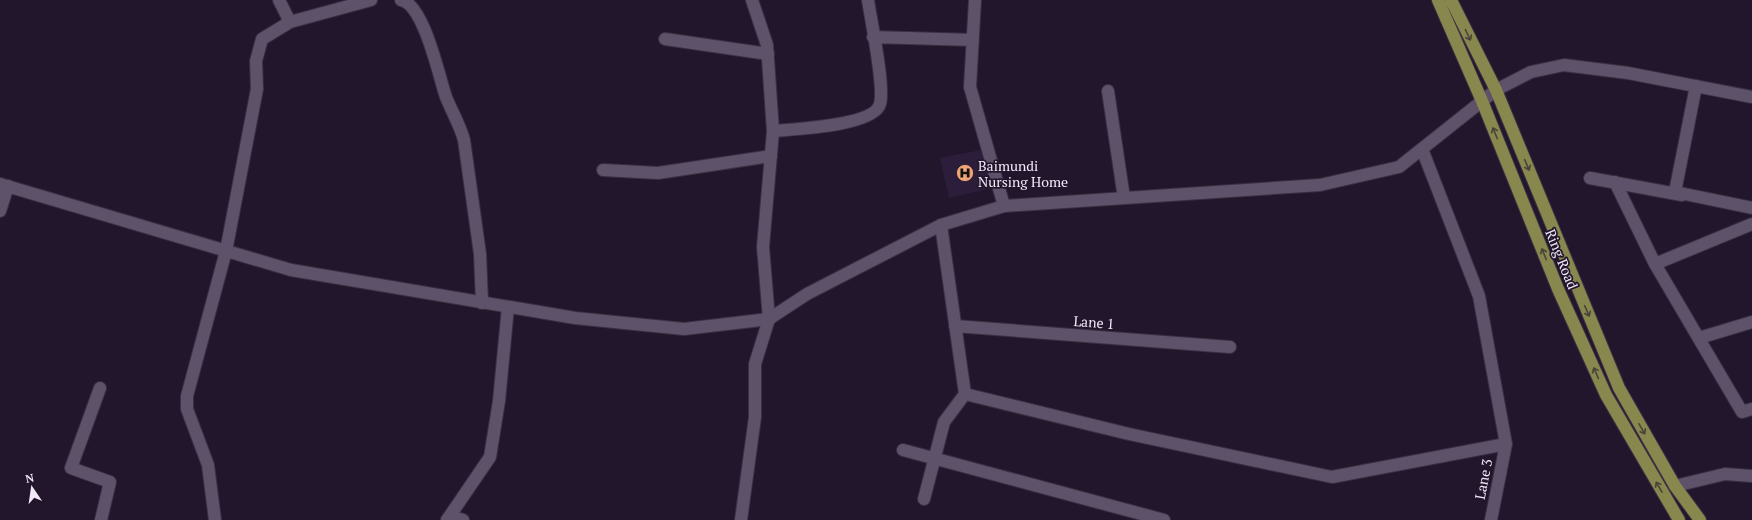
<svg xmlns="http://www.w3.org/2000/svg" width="1752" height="520" font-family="'PT Serif',serif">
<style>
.built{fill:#2c1e3a}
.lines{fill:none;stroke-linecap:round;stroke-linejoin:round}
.minor-casing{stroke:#393142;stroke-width:14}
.tertiary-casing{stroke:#393142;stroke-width:14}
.secondary-casing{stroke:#393142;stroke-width:14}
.primary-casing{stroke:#393142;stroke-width:14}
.minor{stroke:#5e526b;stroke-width:12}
.tertiary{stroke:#5e526b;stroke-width:12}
.secondary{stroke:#5e526b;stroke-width:12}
.primary{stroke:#87874e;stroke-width:12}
.oneway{stroke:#4a433a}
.labels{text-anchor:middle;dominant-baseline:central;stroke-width:3.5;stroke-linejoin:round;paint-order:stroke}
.poi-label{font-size:14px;fill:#f0e9f8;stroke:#22162c;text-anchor:start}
.street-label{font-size:14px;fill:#f0e9f8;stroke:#22162c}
</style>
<rect width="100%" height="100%" fill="#22162c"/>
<!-- built -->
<path class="built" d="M981 150 992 188 949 198 940 158Z"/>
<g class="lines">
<defs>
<path id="minor" d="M279 0 290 22 371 0
M401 0C424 4 439 77 446 97 452 112 460 125 464 140L480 254 482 303
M975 0 970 87 1004 206
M873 37 973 40
M665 39 768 54
M1696 86 1675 192 1752 208
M1108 91 1124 198
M773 131C794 129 874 126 880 104 885 86 871 21 868 0
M603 170 658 173 771 156
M1590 178 1682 195
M1615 182 1655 264
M0 211 8 186
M1752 224 1655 264 1742 412 1752 409
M941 225 965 394 1129 434 1332 477 1506 444 1479 296 1422 149
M955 326 1230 347
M1699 338 1752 322
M100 388 71 468 110 482 101 520
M903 450 1164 520
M1675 486 1725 474 1752 476
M924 499 944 422 965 394
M450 516 463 520
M215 520 208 465 187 409V396L226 251 257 89 256 61 262 39 290 22
M447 520 490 457 499 401 508 307
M1491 520 1506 444"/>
<path id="tertiary" d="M741 520 755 417V364L769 319 763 247 773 131 767 45 752 0"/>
<path id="secondary" d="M0 184 291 270 575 318 684 329 769 319 807 294 941 225 1004 206 1320 185 1399 167 1496 90 1531 72 1564 65 1628 73 1752 97"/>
<path id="primary" d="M1438 0 1482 101 1558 289 1606 395 1679 520
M1451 0 1496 90 1619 388 1675 486 1700 520"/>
</defs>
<!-- minor casing -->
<use href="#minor" class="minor-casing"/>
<!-- tertiary casing -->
<use href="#tertiary" class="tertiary-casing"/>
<!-- secondary casing -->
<use href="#secondary" class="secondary-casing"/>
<!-- primary casing -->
<use href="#primary" class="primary-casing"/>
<!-- minor -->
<use href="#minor" class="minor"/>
<!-- tertiary -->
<use href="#tertiary" class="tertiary"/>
<!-- secondary -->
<use href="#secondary" class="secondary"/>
<!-- primary -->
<use href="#primary" class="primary"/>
</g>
<!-- one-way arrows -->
<defs><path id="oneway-shaft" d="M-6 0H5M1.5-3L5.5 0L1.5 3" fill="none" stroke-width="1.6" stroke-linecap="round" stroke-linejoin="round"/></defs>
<g class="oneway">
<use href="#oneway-shaft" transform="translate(1468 35) rotate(64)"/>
<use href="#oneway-shaft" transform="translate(1495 133) rotate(-112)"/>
<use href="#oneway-shaft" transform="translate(1527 165) rotate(67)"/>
<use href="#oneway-shaft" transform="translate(1544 254) rotate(-112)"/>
<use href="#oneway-shaft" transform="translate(1587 311) rotate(67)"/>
<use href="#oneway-shaft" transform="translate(1596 373) rotate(-114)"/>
<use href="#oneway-shaft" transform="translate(1642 429) rotate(60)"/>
<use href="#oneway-shaft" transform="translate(1659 487) rotate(-121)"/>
</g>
<!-- icons -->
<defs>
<symbol id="hospital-disc" viewBox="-11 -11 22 22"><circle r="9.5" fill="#f0a278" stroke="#22162c"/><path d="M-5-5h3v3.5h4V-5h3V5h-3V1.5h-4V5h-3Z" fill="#111"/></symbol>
</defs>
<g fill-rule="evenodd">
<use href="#hospital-disc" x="955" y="163" width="20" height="20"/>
</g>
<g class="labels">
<!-- poi labels -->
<g class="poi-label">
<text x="978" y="165">Baimundi<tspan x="978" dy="16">Nursing Home</tspan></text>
</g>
<!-- street labels -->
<g class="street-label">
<text transform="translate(1562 259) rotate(68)">Ring Road</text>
<text transform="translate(1094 322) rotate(4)">Lane 1</text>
<text transform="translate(1483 479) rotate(-79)">Lane 3</text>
</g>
</g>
<!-- north arrow -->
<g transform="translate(32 488) rotate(347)" stroke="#22162c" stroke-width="3" paint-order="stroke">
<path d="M0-3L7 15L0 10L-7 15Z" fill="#f0e9f8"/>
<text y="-6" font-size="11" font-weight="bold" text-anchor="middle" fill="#f0e9f8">N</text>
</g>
</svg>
